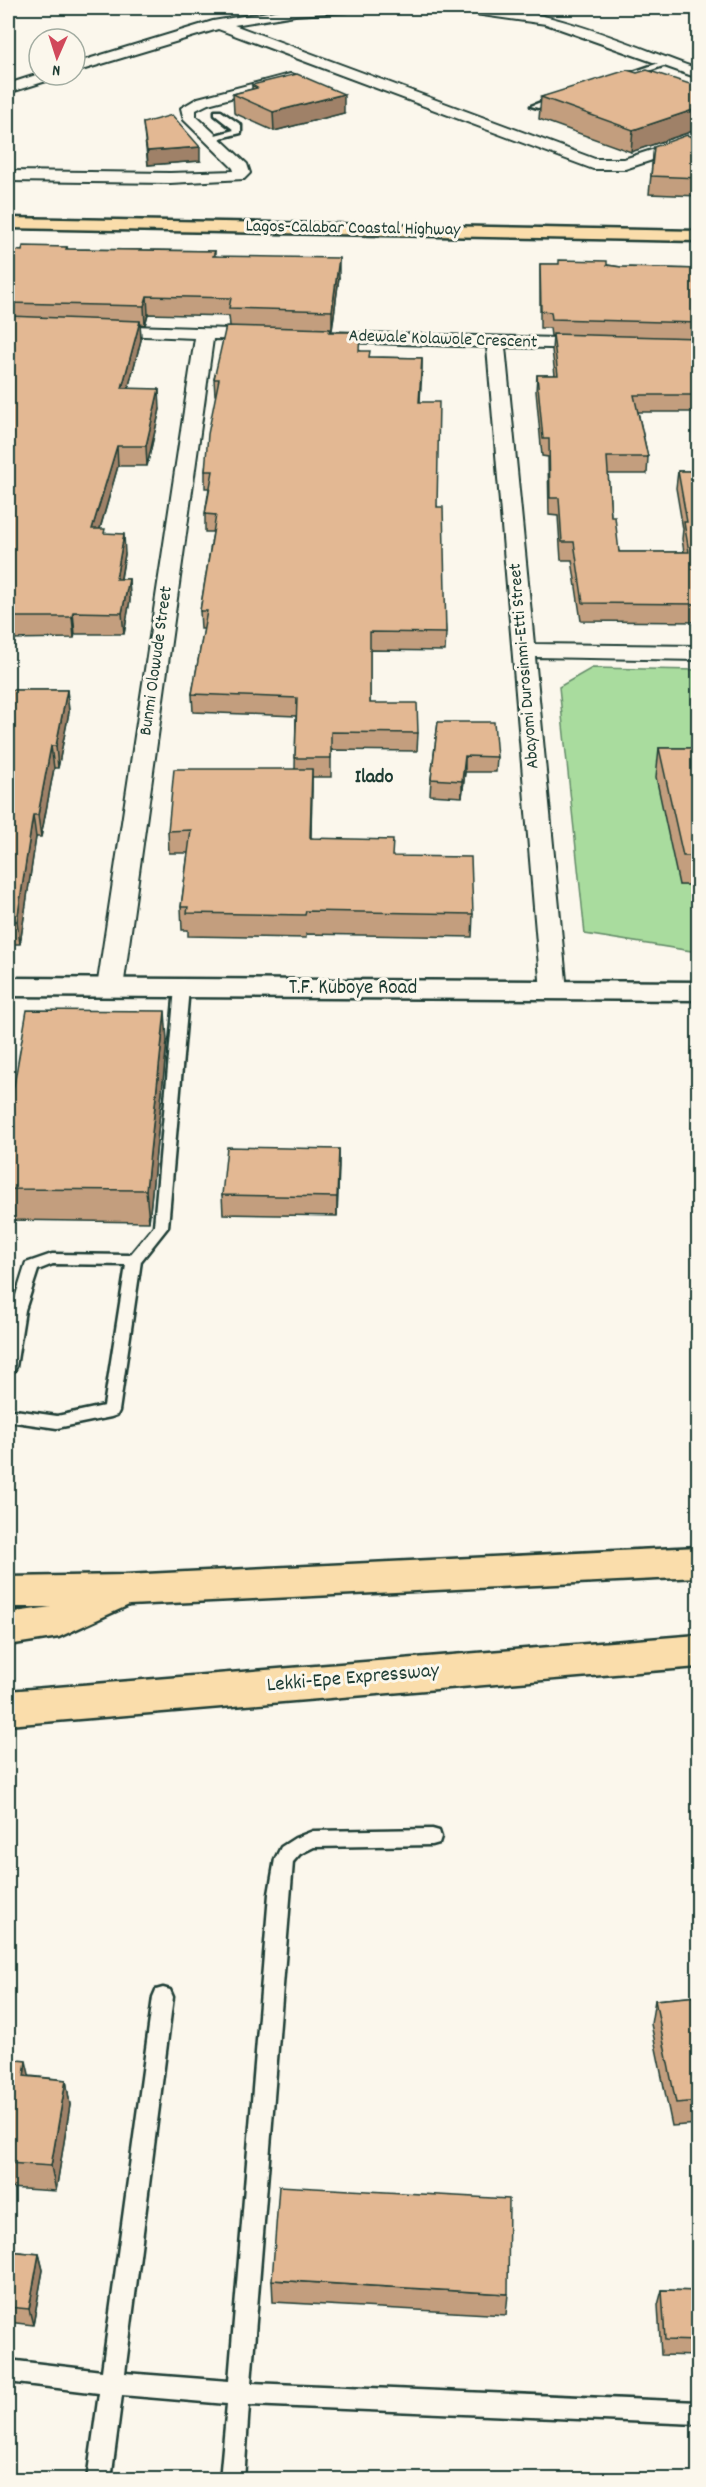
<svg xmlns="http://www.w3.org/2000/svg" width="706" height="2487" font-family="Dekko,sans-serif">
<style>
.green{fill:#a9dc9e;stroke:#648c69;stroke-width:1.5}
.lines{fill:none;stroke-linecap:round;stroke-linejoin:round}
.service-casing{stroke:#1f3d34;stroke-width:5}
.minor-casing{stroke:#1f3d34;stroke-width:4}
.tertiary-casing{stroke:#1f3d34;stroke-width:5}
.trunk-casing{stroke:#1f3d34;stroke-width:5}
.service{fill:#fbf7ec;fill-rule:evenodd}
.minor{fill:#fbf7ec;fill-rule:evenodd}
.tertiary{fill:#fbf7ec;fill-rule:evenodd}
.trunk{fill:#faddab;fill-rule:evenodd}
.wall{fill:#c39e7e;stroke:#1f3d34;stroke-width:1.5}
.shaded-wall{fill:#9f8167;stroke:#1f3d34;stroke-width:1.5}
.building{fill:#e3b893;stroke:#1f3d34;stroke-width:1.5}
.labels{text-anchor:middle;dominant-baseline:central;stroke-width:6;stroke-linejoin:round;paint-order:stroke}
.far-street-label{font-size:18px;fill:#1f3d34;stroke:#fbf7ec}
.far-quarter-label{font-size:20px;font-weight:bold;fill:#1f3d34;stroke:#fbf7ec}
.street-label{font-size:21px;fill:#1f3d34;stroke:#fbf7ec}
</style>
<rect width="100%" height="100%" fill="#fbf7ec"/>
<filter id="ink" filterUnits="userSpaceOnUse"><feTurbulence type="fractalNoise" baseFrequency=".0167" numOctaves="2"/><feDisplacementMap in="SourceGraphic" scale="12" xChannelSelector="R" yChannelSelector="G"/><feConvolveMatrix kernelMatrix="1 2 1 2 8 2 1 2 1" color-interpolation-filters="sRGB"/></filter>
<g filter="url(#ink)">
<!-- green -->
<path class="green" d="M592 668 698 670V776L679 885H698V952L585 934 559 687Z"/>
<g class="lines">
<defs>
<path id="service" d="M665 61 672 63 622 80 615 78Z
M556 96 563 98 538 108 531 106Z
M215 111H221L241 125V133L208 141V137L234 130 215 115Z
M182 984 189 988 168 1227 141 1261 119 1411 117 1415 111 1417 57 1428 8 1421V1409L57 1416 104 1406 126 1265 53 1264 38 1270 25 1310 16 1367 14 1371 8 1373V1321L26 1263 52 1254 130 1255 154 1226 175 988Z
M432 1829 439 1831 441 1837 439 1843 432 1845 314 1847 300 1854 293 1862 251 2383 698 2402V2424L249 2405 244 2480H220L227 2404 122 2395 111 2480H87L99 2393 8 2382V2360L102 2371 153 1997 156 1990 163 1988 170 1990 173 1997 125 2373 229 2381 269 1894 275 1859 281 1847 295 1838 313 1831Z"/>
<path id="minor" d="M292 8H354L347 12 295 15 234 25 595 159H624L698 135V145L625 169H593L218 29 75 72V63L213 21Z
M454 8C535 0 624 43 698 69V78L546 24 461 12Z
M39 74 58 75 56 78 8 93V84Z
M290 74 295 75 297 78 295 81 208 104 196 110V116L247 164 250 173 244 179 170 183 8 181V171L170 173 234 171 233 168 184 120 181 108 198 98Z
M99 325 264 330 270 331 273 335 270 339 264 340 213 339 123 988 119 994 110 996 101 994 97 988 195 338 93 334 90 330 93 326Z
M321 332 594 339 600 340 603 344 600 348 594 349 505 347 534 644 698 646V660L535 657 567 991 563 997 554 999 545 997 541 991 487 347 315 341 312 337 315 333Z"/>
<path id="tertiary" d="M8 978 698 982V1000L8 996Z"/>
<path id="trunk" d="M8 218 698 231V241L8 228Z
M698 1547V1577L129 1605 59 1637 8 1645V1613L51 1607H8V1577L125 1575Z
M698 1635V1667L8 1725V1691Z"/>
</defs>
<!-- service casing -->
<use href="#service" class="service-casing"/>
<!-- minor casing -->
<use href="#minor" class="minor-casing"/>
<!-- tertiary casing -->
<use href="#tertiary" class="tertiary-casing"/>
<!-- trunk casing -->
<use href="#trunk" class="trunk-casing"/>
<!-- service -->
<use href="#service" class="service"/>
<!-- minor -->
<use href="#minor" class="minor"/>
<!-- tertiary -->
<use href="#tertiary" class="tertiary"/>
<!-- trunk -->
<use href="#trunk" class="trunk"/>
</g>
<!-- wall -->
<path class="wall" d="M637 73 699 87V129L631 152 539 119 541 97Z
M252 85 344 113 274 131 234 113 233 94 252 89Z
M143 123 200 161 148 165Z
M699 140V196L649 194 654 147Z
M67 247 68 249 215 251V256L339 277 332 330H330V332L370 357 422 358 420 402 437 507 446 633 445 651 370 650V703L418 733 417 751 331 750V777H312L311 838 392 856 473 914 472 937 306 934V938L188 936V930H182L181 907 188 853H169L168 831 295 769 296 716 193 712 192 694 204 629H201L200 611 213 532H205V514L209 488H205V471L216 396 215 395 214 379 230 326 229 316 148 314 145 325 140 324 141 340 128 389 160 409 147 466H118L100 529 125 554 121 579H129L130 600 124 634H75L74 638 8 639V250L22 251Z
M540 264 607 265 621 267 699 269V412H638L648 457 647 474H608L611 517 619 552H684L682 539 683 529 676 488 678 471H699V622L581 621 572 560H561L558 516 549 515 548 457 542 456 536 391 537 375H555L552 350 553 336H551L550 328H540Z
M8 690H67L69 712 58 768H54L41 837H36L20 944H8Z
M438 722 497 757 496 772H465L462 797 430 795 431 779Z
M659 748H699V885H679L656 777Z
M167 1041 149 1222 8 1220V1120Z
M339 1149 337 1216 223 1214 222 1195Z
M699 1996V2124L672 2126 651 2024 655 2000Z
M8 2059 30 2076 66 2080 70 2105 56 2191 8 2188Z
M8 2251 39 2254 43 2270 33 2325 8 2322Z
M272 2280 508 2294 506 2315 273 2302Z
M662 2290 699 2291V2356L661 2355 658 2305Z"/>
<!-- shaded-wall -->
<path class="shaded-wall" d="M344 94V113L274 131 273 112Z
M699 108V129L631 152 633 130Z
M200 147V161L148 165 147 151Z
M339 258V277L332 330V311Z
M147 296 148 314 145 325 144 306Z
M140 321 141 340 123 408 122 388Z
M422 358V374L418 418 419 402Z
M159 389 160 409 147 466 146 446Z
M117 446 118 466 94 549 92 529Z
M124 534 125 554 117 600 116 579Z
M129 579 130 600 124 634 122 613Z
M73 612 75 634 74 638 72 617Z
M67 690 69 712 58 768 56 746Z
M51 746 54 768 41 837 38 815Z
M465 756V772L462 797V781Z
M312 769V791L310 861V838Z
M33 815 36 837 20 944 17 921Z
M165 1011 167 1041 149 1222 146 1190Z
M339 1149V1168L337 1216V1197Z
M26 2061 32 2087 24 2076Z
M66 2080 70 2105 56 2191 51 2166Z
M39 2254 43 2270 33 2325 29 2309Z"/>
<!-- building -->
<path class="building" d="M627 70 637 73 647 70 699 87V108L633 130 541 97Z
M297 74 344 94 273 112 233 94 257 88 252 85Z
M172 115 200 147 147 151 143 123Z
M687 135 699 140V178L651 176 654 147Z
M23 246 67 247 66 249 215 251 213 256 339 258 332 311 229 308 231 298 147 296 144 306 8 303V250L22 251Z
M559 260 607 261V265L621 267 699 269V323L552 319 551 312 541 311 540 264H559Z
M8 316 140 321 122 388 159 389 146 446H117L92 529H105L104 533 124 534 116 579H129L122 613 73 612 72 617H8Z
M226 326 330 329 329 332H360L359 351H370L369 357 422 358 419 402H439L437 507H443L446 633 370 632V703H417L418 733 331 732V758H295L297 698 192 694 207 611H200L216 515 205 514 213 471H205L208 434 219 379H214Z
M553 334 699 338V395H634L648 457H607L611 517H615L619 552H689L684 522H687L678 471H699V604L583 603 574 542H562L559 498H550L549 439H543L537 375H558Z
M8 690H67L56 746H51L38 815H33L17 921H8Z
M438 722H494L497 757 465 756 462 781 431 779Z
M659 748H699V856H683Z
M174 769H312L310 838 393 840 392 856 471 857 473 914 306 911 305 915 187 913 188 907H181L191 830 168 831Z
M27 1010 165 1011 146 1190 8 1189V1120Z
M227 1147 339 1149 337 1197 222 1195Z
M699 1996V2101L676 2103 655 2000Z
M8 2059 26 2061 24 2076 66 2080 51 2166 8 2163Z
M279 2186 509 2199 508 2294 272 2280Z
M8 2251 39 2254 29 2309 8 2307Z
M662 2290 699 2291V2341L665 2340Z"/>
</g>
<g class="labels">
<!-- far-street labels -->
<g class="far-street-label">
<text transform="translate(353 229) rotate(1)">Lagos-Calabar Coastal Highway</text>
<text transform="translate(443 340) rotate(2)">Adewale Kolawole Crescent</text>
<text transform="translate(157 661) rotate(-82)">Bunmi Olowude Street</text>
<text transform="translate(525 666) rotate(-95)">Abayomi Durosinmi-Etti Street</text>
</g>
<!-- far-quarter labels -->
<g class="far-quarter-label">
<text x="374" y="778">Ilado</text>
</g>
<!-- street labels -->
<g class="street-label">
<text x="353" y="989">T.F. Kuboye Road</text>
<text transform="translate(353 1679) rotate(-5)">Lekki-Epe Expressway</text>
</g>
</g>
<!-- margin -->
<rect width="706" height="2487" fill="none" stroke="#fbf7ec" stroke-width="30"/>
<rect x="15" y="15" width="676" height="2457" fill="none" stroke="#1f3d34" stroke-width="2" filter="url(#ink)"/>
<!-- north arrow -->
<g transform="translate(57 57) rotate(183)"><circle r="28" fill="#fbf7ec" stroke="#a3ada2" stroke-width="1.5"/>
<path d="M0-4.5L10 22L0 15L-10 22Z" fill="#d1495b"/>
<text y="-9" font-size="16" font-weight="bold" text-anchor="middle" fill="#1f3d34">N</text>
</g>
</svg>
